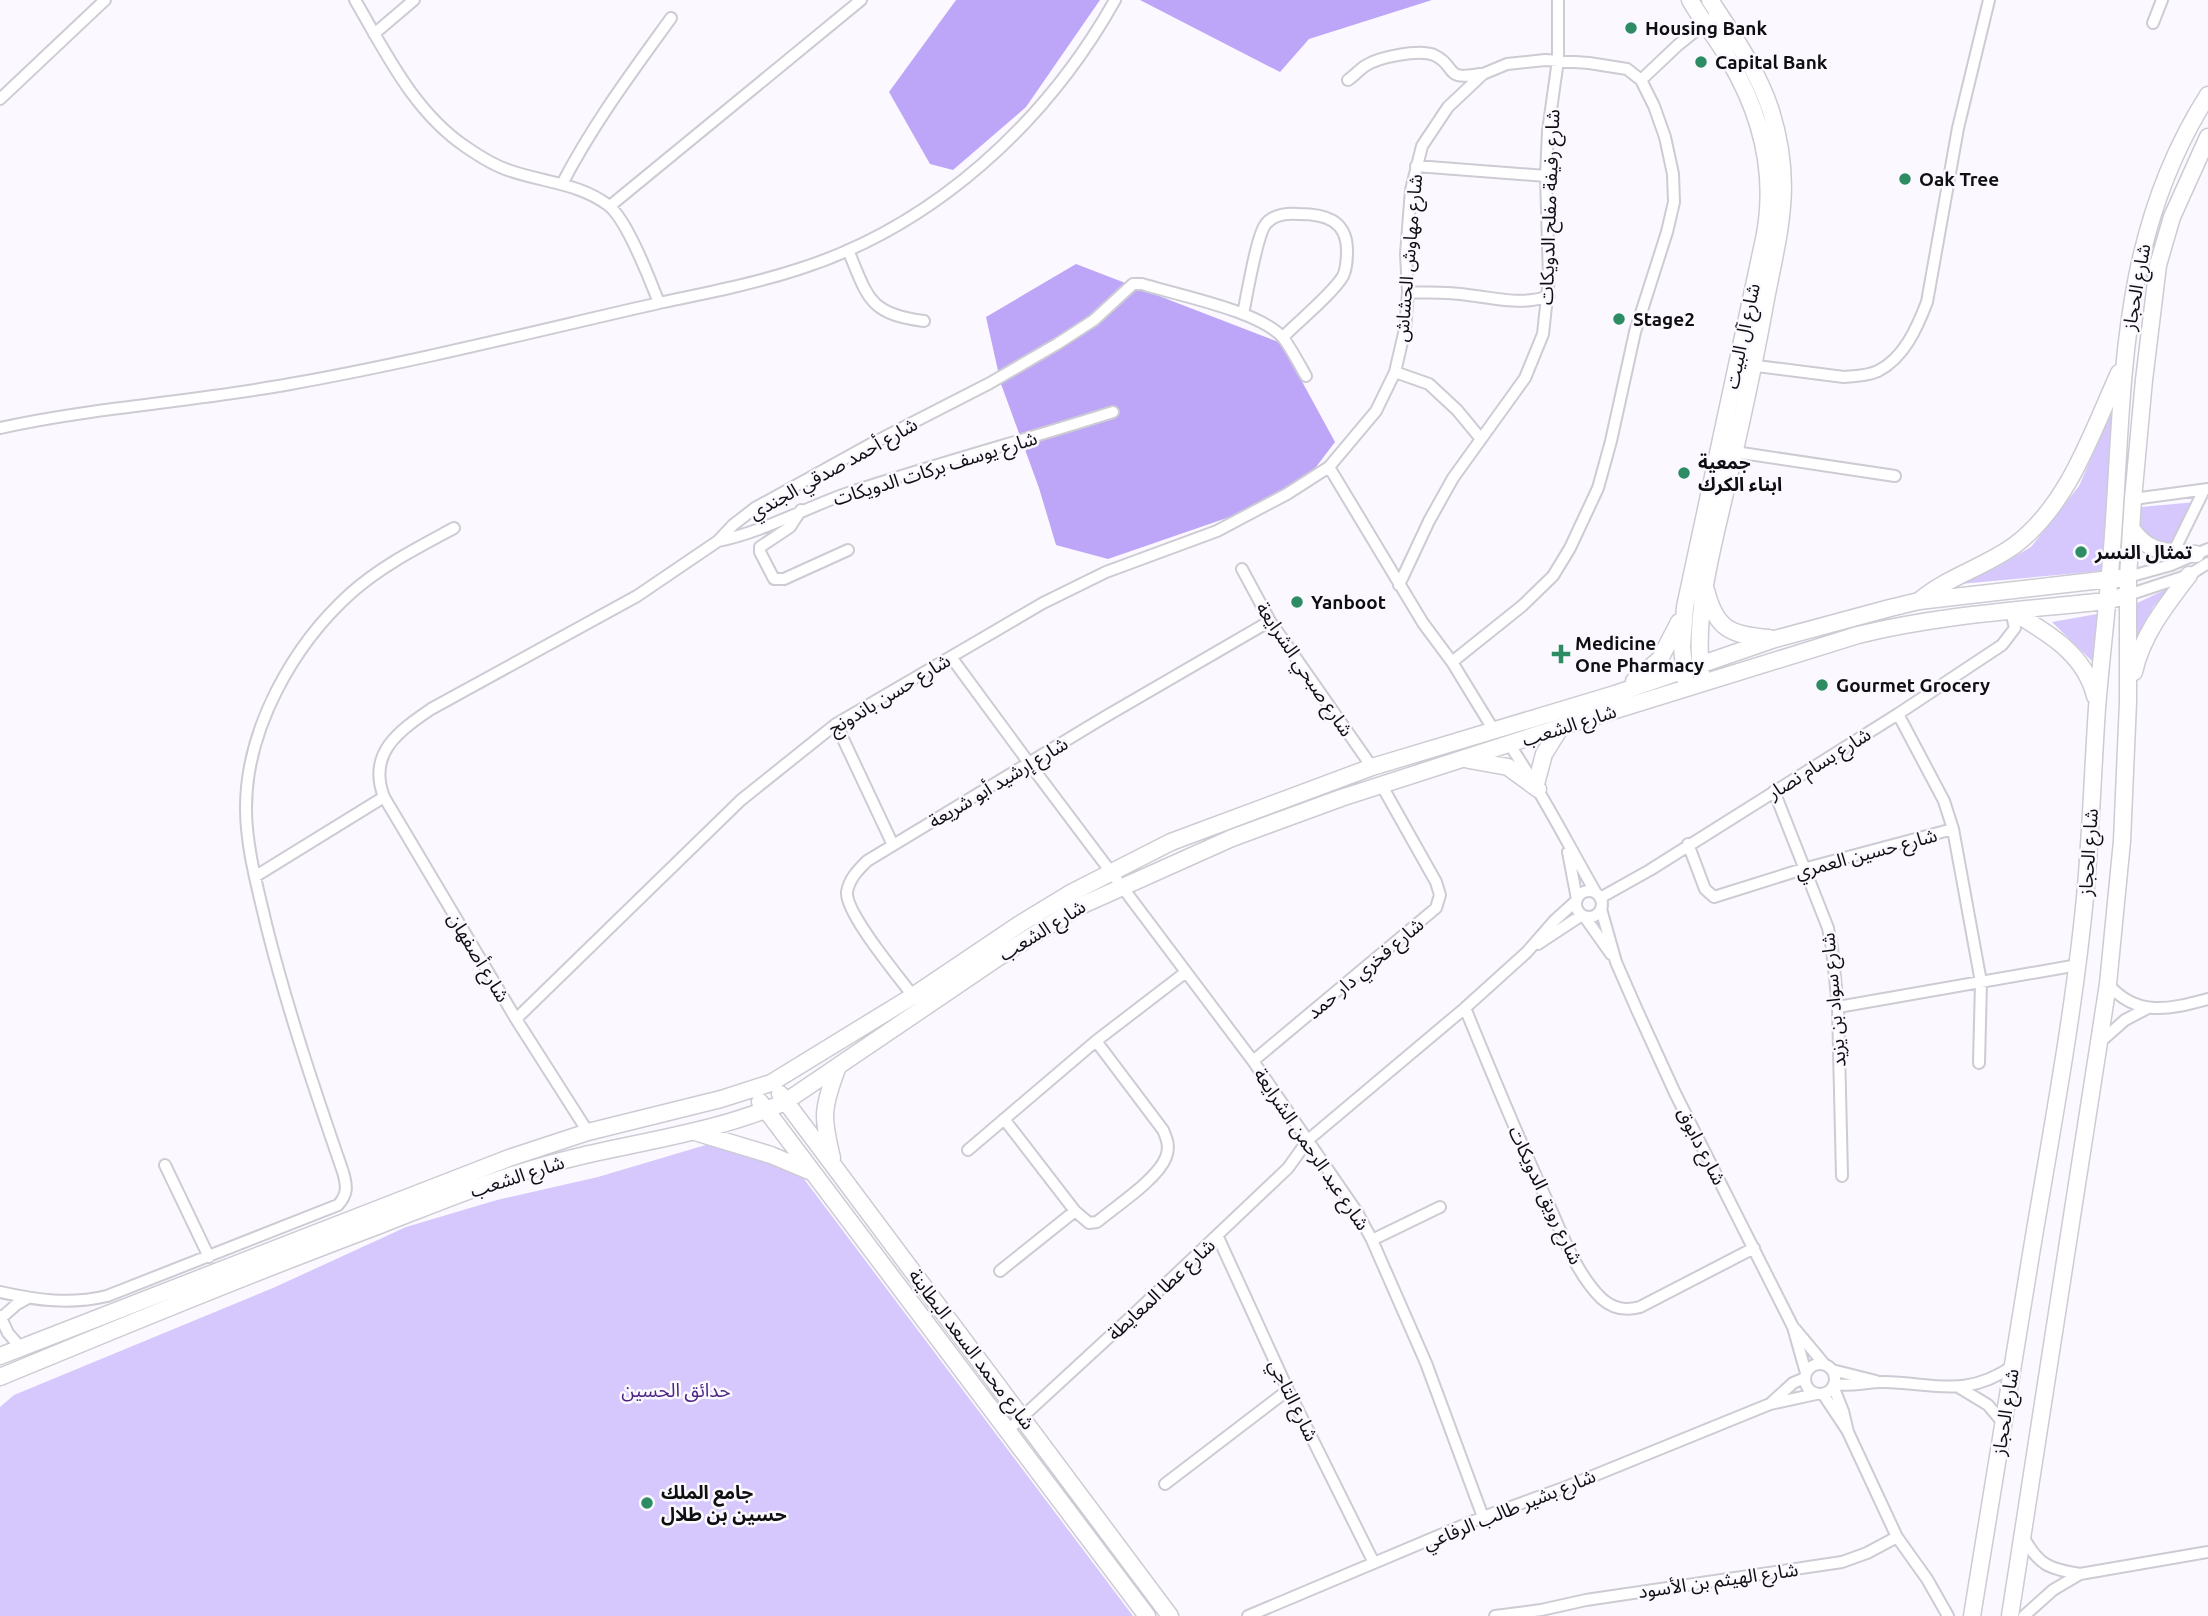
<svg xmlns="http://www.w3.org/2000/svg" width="2208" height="1616" font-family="Ubuntu,'Noto Sans Arabic',sans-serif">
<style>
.green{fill:#d6c8fd}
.forest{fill:#bda5f8}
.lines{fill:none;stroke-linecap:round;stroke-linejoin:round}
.street-casing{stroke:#cdcbd3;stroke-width:14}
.secondary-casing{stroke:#cdcbd3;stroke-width:19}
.street{stroke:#fff;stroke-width:10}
.secondary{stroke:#fff;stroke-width:16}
.poi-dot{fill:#2d8c64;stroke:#fbf9ff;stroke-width:2.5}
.labels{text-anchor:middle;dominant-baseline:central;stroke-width:5;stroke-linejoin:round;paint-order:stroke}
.poi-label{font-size:19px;font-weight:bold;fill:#0f0f12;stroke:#fbf9ff;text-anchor:start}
.street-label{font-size:19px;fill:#0f0f12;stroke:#fbf9ff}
.park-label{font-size:19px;fill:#4c2584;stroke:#fbf9ff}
</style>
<rect width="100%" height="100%" fill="#fbf9ff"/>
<!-- green -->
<path class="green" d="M2115 403 2101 571 1960 584 1997 567 2031 547 2079 486Z
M2196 502 2176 542C2160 543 2151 542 2140 530L2141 507Z
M2169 588 2153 607 2136 647 2137 603Z
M2097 614 2095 664 2052 622Z
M709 1144 756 1155 801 1175 1133 1616H0V1407L14 1395 273 1288 406 1227 497 1200 598 1177Z"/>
<!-- forest -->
<path class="forest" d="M956 0H1100L1026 107 953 170 930 164 889 92Z
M1140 0H1432L1309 39 1280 72Z
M1076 264 1281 343 1335 442 1313 471 1247 511 1108 559 1056 545 1039 488 1001 384 986 317Z"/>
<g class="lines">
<defs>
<path id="street" d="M355 0C386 53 414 112 466 147 479 156 493 165 508 170 541 182 579 183 608 205 627 219 650 280 659 303 706 293 753 284 799 269 934 226 1046 123 1115 0
M2153 23 2162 0
M374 34 414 0
M1348 80C1354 76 1359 70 1365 66 1378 57 1419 49 1434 55 1458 66 1442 81 1480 74
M1641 80 1678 45 1718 13
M0 99 105 0
M1416 166 1546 176
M562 184C593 124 632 72 671 18
M610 206 861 0
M848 250C868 298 869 314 924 321
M1408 292C1428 293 1448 292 1468 295 1496 298 1521 306 1549 296
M1243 314C1247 295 1256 239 1265 225 1273 214 1287 213 1299 214 1325 214 1346 220 1347 249 1347 258 1347 268 1343 276 1334 292 1298 322 1283 337
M1749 365 1844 377C1855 376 1868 376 1878 371 1904 358 1917 328 1927 302L1958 128 1989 0
M1395 372 1429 384 1457 410 1481 439
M0 428C95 407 193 402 290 384 414 362 536 331 659 303
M1735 452 1895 476
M1329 467 1423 623 1452 662 1493 729
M2133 499 2208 489
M801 510 790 527 760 547V552L774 579H784L848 550
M718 541C763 532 805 508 848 493 936 464 1025 440 1113 412
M2174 551 2204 490
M1242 569 1270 621 1372 767
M2128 577 2171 565 2208 549
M1399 585 1429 521 1453 478 1525 378 1543 334 1549 278 1546 176 1548 131 1558 60V0
M2128 595 2189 575 2208 563
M951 657 1029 763 1253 1061 1357 1212 1372 1240 1426 1363 1483 1517
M1898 714 1944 801 1953 829 1981 982 1979 1063
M836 724 893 845
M1509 744C1542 792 1567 843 1596 893
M1774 791 1828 928 1832 948 1838 1007 1842 1176
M1688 844 1705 889 1714 897 1803 869 1953 829
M1568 852 1577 899
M256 876 384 797
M1576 904a13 13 0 1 1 26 0a13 13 0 1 1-26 0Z
M1600 898 1650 870 1898 714 2002 645 2015 628 2011 611
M1601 909 1616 962 1637 1010 1675 1093 1793 1327 1806 1373
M1584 916 1611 954
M1538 944 1582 915
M2108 984C2137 1018 2170 1009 2208 999
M913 996C899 977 845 913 847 892 849 879 858 870 867 861L1103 718 1270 621
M1838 1007 2078 965
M1465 1008C1492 1074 1519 1140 1549 1205 1563 1236 1576 1273 1601 1298 1613 1309 1625 1311 1640 1307L1754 1248
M516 1019 741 800 836 724 1043 603 1106 572 1217 531 1287 494 1329 467 1376 411 1395 372 1405 329 1408 292 1406 254 1411 190 1422 146 1448 107 1483 74 1507 64 1545 60 1589 63 1627 69 1641 80 1654 106 1665 137 1673 174 1674 202 1667 232 1635 332 1611 441 1598 488 1570 548 1553 576 1522 606 1452 662
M2099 1043 2125 1020 2148 1008
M1253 1061 1436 908 1440 895 1436 882 1382 786
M1004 1119 1075 1211 1089 1223 1097 1222C1116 1206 1158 1179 1166 1157 1170 1147 1167 1139 1163 1130L1096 1041
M588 1132 516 1019 384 797C367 753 399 731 431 709L637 596 718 541 733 525 755 508 871 444 990 383 1057 344 1094 320 1133 284H1142C1176 295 1262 311 1284 339 1292 350 1299 364 1306 376
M968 1150 1096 1041 1186 972
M165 1165 209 1257
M1217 1235 1288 1390 1374 1563
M1372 1240 1440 1207
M1000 1271 1075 1211
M0 1292C36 1300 70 1305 107 1296L338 1205C348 1194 347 1186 343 1172 315 1091 288 1011 267 928 258 889 246 848 246 808 246 729 293 645 351 593 381 566 419 547 454 528
M0 1316 8 1333 21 1348
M0 1319 17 1304 28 1298
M1795 1329 1825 1365
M1805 1379a15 15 0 1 1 30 0a15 15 0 1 1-30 0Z
M1832 1370 1876 1381
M1834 1384C1851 1387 1866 1382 1883 1382 1936 1383 1964 1399 2013 1366
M1833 1386 1843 1411 1848 1432 1897 1537 1927 1579 1948 1616
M1960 1388 1988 1405 2004 1424
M1823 1394 1847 1430
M1770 1404 1793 1383 1805 1378
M1007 1431 1133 1315 1288 1168 1308 1140 1465 1008 1527 952 1554 921 1576 901
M1165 1484 1288 1390
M2023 1536C2038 1565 2049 1569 2080 1574L2208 1552
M1248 1616 1483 1517 1566 1487 1770 1404 1816 1394
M1495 1616 1541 1610 1586 1600 1842 1562 1867 1553 1897 1537
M2024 1616 2053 1590 2080 1574"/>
<path id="secondary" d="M2131 528C2150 555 2166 551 2196 554
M1706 590C1716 630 1731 635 1769 638
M1919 601C1947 577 1985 567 2015 545 2069 504 2092 432 2119 373
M2011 611C2047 632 2085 654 2095 696
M2134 672C2142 635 2166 605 2189 575
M1701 673C1695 616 1709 561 1722 506 1738 438 1753 371 1765 304 1779 231 1794 185 1771 111 1758 71 1733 35 1710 0
M1685 679 1682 646 1685 607 1764 239C1777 175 1761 113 1728 58 1717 38 1701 20 1690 0
M1634 681 1660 659 1679 622
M1469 760 1508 767 1538 789
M1536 784 1544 754 1561 727
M780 1094 1170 1616
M760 1102 1147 1616
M695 1132 771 1155 809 1171
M832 1158C822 1117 822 1109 837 1069
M0 1356 509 1158 588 1132 721 1099 771 1083 913 996 1020 924 1069 894 1171 842 1372 767 1615 694 1775 639 1890 608 1919 601 2128 577
M0 1377C126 1325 252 1273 380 1225 426 1207 472 1188 519 1173 607 1144 700 1139 785 1102L999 957 1078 907 1232 838 1341 798 1561 727 1858 635C1939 615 2023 610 2106 601L2128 595
M1972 1616C1993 1493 2011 1370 2032 1248 2052 1128 2075 1008 2086 887 2091 827 2093 768 2097 708 2101 659 2107 610 2111 561 2125 397 2114 242 2208 95
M2010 1616 2108 984 2122 841 2128 702V577L2133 499 2144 380 2158 265 2172 217 2208 137"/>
</defs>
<!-- street casing -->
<use href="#street" class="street-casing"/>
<!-- secondary casing -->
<use href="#secondary" class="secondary-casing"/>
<!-- street -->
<use href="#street" class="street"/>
<!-- secondary -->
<use href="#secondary" class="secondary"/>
</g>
<!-- markers -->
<g class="poi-dot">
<circle cx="1631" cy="28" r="7"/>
<circle cx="1701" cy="62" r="7"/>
<circle cx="1905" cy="179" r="7"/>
<circle cx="1619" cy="319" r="7"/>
<circle cx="1684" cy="473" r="7"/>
<circle cx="2081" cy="552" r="7"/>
<circle cx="1297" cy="602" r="7"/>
<path d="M1557.5 643.5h7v7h7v7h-7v7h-7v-7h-7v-7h7z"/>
<circle cx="1822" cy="685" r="7"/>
<circle cx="647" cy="1503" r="7"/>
</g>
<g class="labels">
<!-- poi labels -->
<g class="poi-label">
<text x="1645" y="28">Housing Bank</text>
<text x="1715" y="62">Capital Bank</text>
<text x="1919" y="179">Oak Tree</text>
<text x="1633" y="319">Stage2</text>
<text x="1698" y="462">جمعية<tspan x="1698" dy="22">ابناء الكرك</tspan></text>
<text x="2095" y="552">تمثال النسر</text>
<text x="1311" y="602">Yanboot</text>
<text x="1575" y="643">Medicine<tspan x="1575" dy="22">One Pharmacy</tspan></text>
<text x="1836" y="685">Gourmet Grocery</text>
<text x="661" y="1492">جامع الملك<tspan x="661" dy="22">حسين بن طلال</tspan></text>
</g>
<!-- street labels -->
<g class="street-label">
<text transform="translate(1549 207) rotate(-88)">شارع رفيفة مفلح الدويكات</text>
<text transform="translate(1408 258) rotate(-85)">شارع مهاوش الحشاش</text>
<text transform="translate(2136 287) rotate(-80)">شارع الحجاز</text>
<text transform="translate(1742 336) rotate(-78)">شارع آل البيت</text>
<text transform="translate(833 468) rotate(-29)">شارع أحمد صدقي الجندي</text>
<text transform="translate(935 468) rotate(-17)">شارع يوسف بركات الدويكات</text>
<text transform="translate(1305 669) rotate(56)">شارع صبحي الشرايعة</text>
<text transform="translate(889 694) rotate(-31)">شارع حسن باندونج</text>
<text transform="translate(1569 725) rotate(-18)">شارع الشعب</text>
<text transform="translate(1819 763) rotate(-32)">شارع بسام نصار</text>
<text transform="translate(998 782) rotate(-31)">شارع إرشيد أبو شريعة</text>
<text transform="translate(2088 852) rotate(-86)">شارع الحجاز</text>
<text transform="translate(1866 853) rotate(-15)">شارع حسين العمري</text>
<text transform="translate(1042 930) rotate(-32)">شارع الشعب</text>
<text transform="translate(479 957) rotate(59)">شارع أصفهان</text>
<text transform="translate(1365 968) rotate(-40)">شارع فخري دار حمد</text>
<text transform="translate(1833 1000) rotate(-95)">شارع سواد بن يزيد</text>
<text transform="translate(1702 1146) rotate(63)">شارع دابوق</text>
<text transform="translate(1312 1149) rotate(56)">شارع عبد الرحمن الشرايعة</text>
<text transform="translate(517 1176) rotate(-18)">شارع الشعب</text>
<text transform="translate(1546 1195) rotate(65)">شارع رويق الدويكات</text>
<text transform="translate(1161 1289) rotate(-43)">شارع عطا المعايطة</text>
<text transform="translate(972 1349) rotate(53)">شارع محمد السعد البطاينة</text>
<text transform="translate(1294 1400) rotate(64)">شارع التاجي</text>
<text transform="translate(2005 1412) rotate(-81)">شارع الحجاز</text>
<text transform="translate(1509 1509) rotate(-22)">شارع بشير طالب الرفاعي</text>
<text transform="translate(1718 1580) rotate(-8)">شارع الهيثم بن الأسود</text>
</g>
<!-- park labels -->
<g class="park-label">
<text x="676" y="1390">حدائق الحسين</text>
</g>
</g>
</svg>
